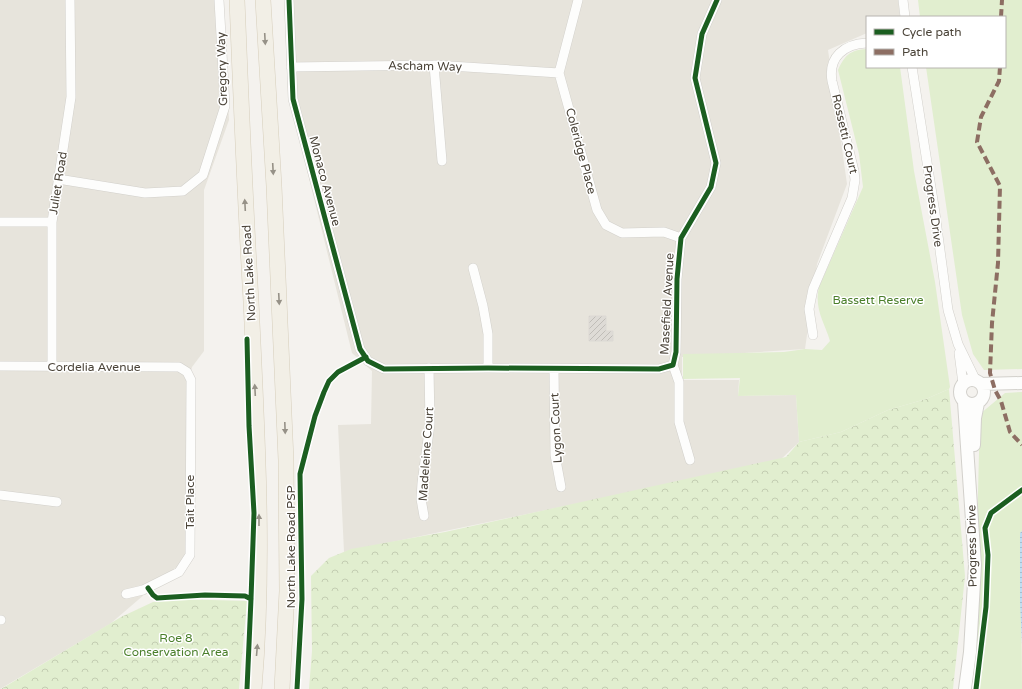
<svg xmlns="http://www.w3.org/2000/svg" width="1022" height="689" font-family="'Varela Round',sans-serif">
<style>
.residential{fill:#e7e4dc}
.forest{fill:url(#forest-crowns)}
.park{fill:#e1eecf}
.water{fill:url(#water-rules)}
.building{fill:url(#building-hatch);stroke:#dcd9d4}
.lines{fill:none;stroke-linecap:round;stroke-linejoin:round}
.minor-casing{stroke:#d2d0cb;stroke-width:10}
.tertiary-casing{stroke:#d2d0cb;stroke-width:14}
.primary-casing{stroke:#d6cebb;stroke-width:16}
.minor{stroke:#fdfdfc;stroke-width:9}
.tertiary{stroke:#fdfdfc;stroke-width:12}
.primary{stroke:#f2efe6;stroke-width:15}
.quiet{stroke:#8d6e63;stroke-width:4;stroke-dasharray:8 4;stroke-linecap:butt}
.cycleway-casing{stroke:#fff;stroke-width:8}
.cycleway{stroke:#1b5e20;stroke-width:5}
.oneway{fill:#969187}
.labels{text-anchor:middle;dominant-baseline:central;stroke-width:3;stroke-linejoin:round;paint-order:stroke}
.street-label{font-size:12px;fill:#4b4439;stroke:#fff}
.park-label{font-size:12px;fill:#4a7f2a;stroke:#fff}
</style>
<defs>
<pattern id="forest-crowns" width="20" height="18" patternUnits="userSpaceOnUse"><rect width="20" height="18" fill="#e1eecf"/><path d="M2 6a3 3 0 1 1 6 0M12 15a3 3 0 1 1 6 0" fill="none" stroke="#c3cdb2"/></pattern>
<pattern id="water-rules" width="6" height="5" patternUnits="userSpaceOnUse"><rect width="6" height="5" fill="#c0ddf1"/><path d="M0 2.5h6" fill="none" stroke="#a6bfcf"/></pattern>
<pattern id="building-hatch" width="6" height="6" patternUnits="userSpaceOnUse"><rect width="6" height="6" fill="#dedbd6"/><path d="M-1 1l2-2M0 6l6-6M5 7l2-2" fill="none" stroke="#c0bdb8"/></pattern>
</defs>
<rect width="100%" height="100%" fill="#f4f2ee"/>
<!-- residential -->
<path class="residential" d="M0 0H223L229 120 204 190V351L192 367 186 388 187 553 180 564 110 624 0 689Z
M284 0H898L900 17H867V33L828 50 847 184 817 264 805 349 682 357V380H739L738 396 796 395 799 442 778 462 344 552 338 425 371 424 372 371 352 353 288 93Z"/>
<!-- forest -->
<path class="forest" d="M949 389 965 576 953 689H309L312 651 311 576 329 558 351 549 445 532 786 457 799 442 841 432 888 410 926 399Z
M176 599 247 601 239 689H1L121 617 153 602Z"/>
<!-- park -->
<path class="park" d="M918 0H1022V369L984 370 973 354 962 315 926 67H1005V17H920Z
M867 49V67H900L914 171 935 282 950 387 949 389 926 399 888 410 841 432 799 442 796 395 738 396 740 378 683 379V354L784 352 805 349 822 350 830 341C824 321 814 309 819 287L863 187 859 154 838 70C845 55 850 50 867 49Z
M1022 392V531L1020 533C1020 585 1022 637 1022 689H973L980 414 1005 393Z"/>
<!-- water -->
<path class="water" d="M1022 531V645L1020 602V533Z"/>
<!-- building -->
<path class="building" d="M589 316H606V331H613V341H589Z"/>
<g class="lines">
<defs>
<path id="minor" d="M289 0 293 99 360 349 368 361 384 369 488 368 659 369 673 365 676 352 677 279 681 238 711 187 716 163 695 78 702 34 717 0
M578 0 559 73 597 210 606 225 622 233 664 232 681 238
M903 0 905 17
M434 65 442 161
M291 67 434 65 559 73
M912 67 935 213 948 310 958 344 976 381
M58 179 145 193 183 191 203 175 225 106 219 0
M0 222H52
M473 268 483 306 488 334V368
M813 335 809 309 813 289 852 198 855 180 854 171 832 81C828 57 844 44 867 43
M959 353 963 384
M673 365 679 382V422L690 460
M0 366 179 367 187 372 191 380 190 555 179 572 143 590 126 594
M52 366V222L71 97 70 0
M554 369 555 455 561 487
M0 495 57 502
M424 516 421 499 422 483 430 424 429 368
M0 620H1"/>
<path id="tertiary" d="M960 392a12 12 0 1 1 24 0a12 12 0 1 1-24 0Z
M981 384 1022 383
M964 402 975 565 970 652 965 689
M974 445 975 418 978 403"/>
<path id="primary" d="M237 0C241 100 245 201 251 301 257 431 265 559 254 689
M263 0 274 186 286 460 287 591 282 689"/>
</defs>
<!-- minor casing -->
<use href="#minor" class="minor-casing"/>
<!-- tertiary casing -->
<use href="#tertiary" class="tertiary-casing"/>
<!-- primary casing -->
<use href="#primary" class="primary-casing"/>
<!-- minor -->
<use href="#minor" class="minor"/>
<!-- tertiary -->
<use href="#tertiary" class="tertiary"/>
<!-- primary -->
<use href="#primary" class="primary"/>
<!-- quiet -->
<path class="quiet" d="M1001 17 1002 0
M1000 67 999 81 981 117 977 142 1000 186 998 263 992 323 990 373 995 390 1001 401 1010 432 1022 445"/>
<defs>
<path id="cycleway" d="M289 0 293 99 360 349 368 361 384 369 488 368 659 369 673 365 676 352 677 279 681 238 711 187 716 163 695 78 702 34 717 0
M247 339 249 426 254 513 251 599 247 689
M148 588 153 595 157 598 205 595 245 596 251 599
M297 689 302 599 300 474 315 416 324 392 329 381 338 372 366 357
M976 689 986 607 988 555 985 528 991 513 1022 490"/>
</defs>
<!-- cycleway casing -->
<use href="#cycleway" class="cycleway-casing"/>
<!-- cycleway -->
<use href="#cycleway" class="cycleway"/>
</g>
<!-- one-way arrows -->
<defs><path id="oneway-solid" d="M-6-.8H1V-3.2L6.5 0L1 3.2V.8H-6Z"/></defs>
<g class="oneway">
<use href="#oneway-solid" transform="translate(265 39) rotate(87)"/>
<use href="#oneway-solid" transform="translate(273 169) rotate(87)"/>
<use href="#oneway-solid" transform="translate(245 205) rotate(-93)"/>
<use href="#oneway-solid" transform="translate(279 299) rotate(87)"/>
<use href="#oneway-solid" transform="translate(255 390) rotate(-93)"/>
<use href="#oneway-solid" transform="translate(285 428) rotate(88)"/>
<use href="#oneway-solid" transform="translate(259 520) rotate(-90)"/>
<use href="#oneway-solid" transform="translate(257 650) rotate(-85)"/>
</g>
<g class="labels">
<!-- street labels -->
<g class="street-label">
<text transform="translate(425 66) rotate(1)">Ascham Way</text>
<text transform="translate(222 69) rotate(-92)">Gregory Way</text>
<text transform="translate(845 134) rotate(77)">Rossetti Court</text>
<text transform="translate(581 151) rotate(75)">Coleridge Place</text>
<text transform="translate(325 181) rotate(75)">Monaco Avenue</text>
<text transform="translate(58 183) rotate(-81)">Juliet Road</text>
<text transform="translate(933 206) rotate(82)">Progress Drive</text>
<text transform="translate(249 273) rotate(-93)">North Lake Road</text>
<text transform="translate(667 304) rotate(-87)">Masefield Avenue</text>
<text x="94" y="367">Cordelia Avenue</text>
<text transform="translate(556 428) rotate(-93)">Lygon Court</text>
<text transform="translate(426 454) rotate(-86)">Madeleine Court</text>
<text transform="translate(190 502) rotate(-90)">Tait Place</text>
<text transform="translate(972 546) rotate(-91)">Progress Drive</text>
<text transform="translate(291 547) rotate(-90)">North Lake Road PSP</text>
</g>
<!-- park labels -->
<g class="park-label">
<text x="878" y="300">Bassett Reserve</text>
<text x="176" y="638">Roe 8<tspan x="176" dy="14">Conservation Area</tspan></text>
</g>
</g>
<!-- legend -->
<rect x="866" y="16" width="140" height="52" fill="#ffffff" stroke="#b7b4b0"/>
<rect x="874" y="29" width="20" height="6" fill="#1b5e20" stroke="#b7b4b0"/>
<text x="902" y="36" font-size="12" fill="#4b4439">Cycle path</text>
<rect x="874" y="49" width="20" height="6" fill="#8d6e63" stroke="#b7b4b0"/>
<text x="902" y="56" font-size="12" fill="#4b4439">Path</text>
</svg>
